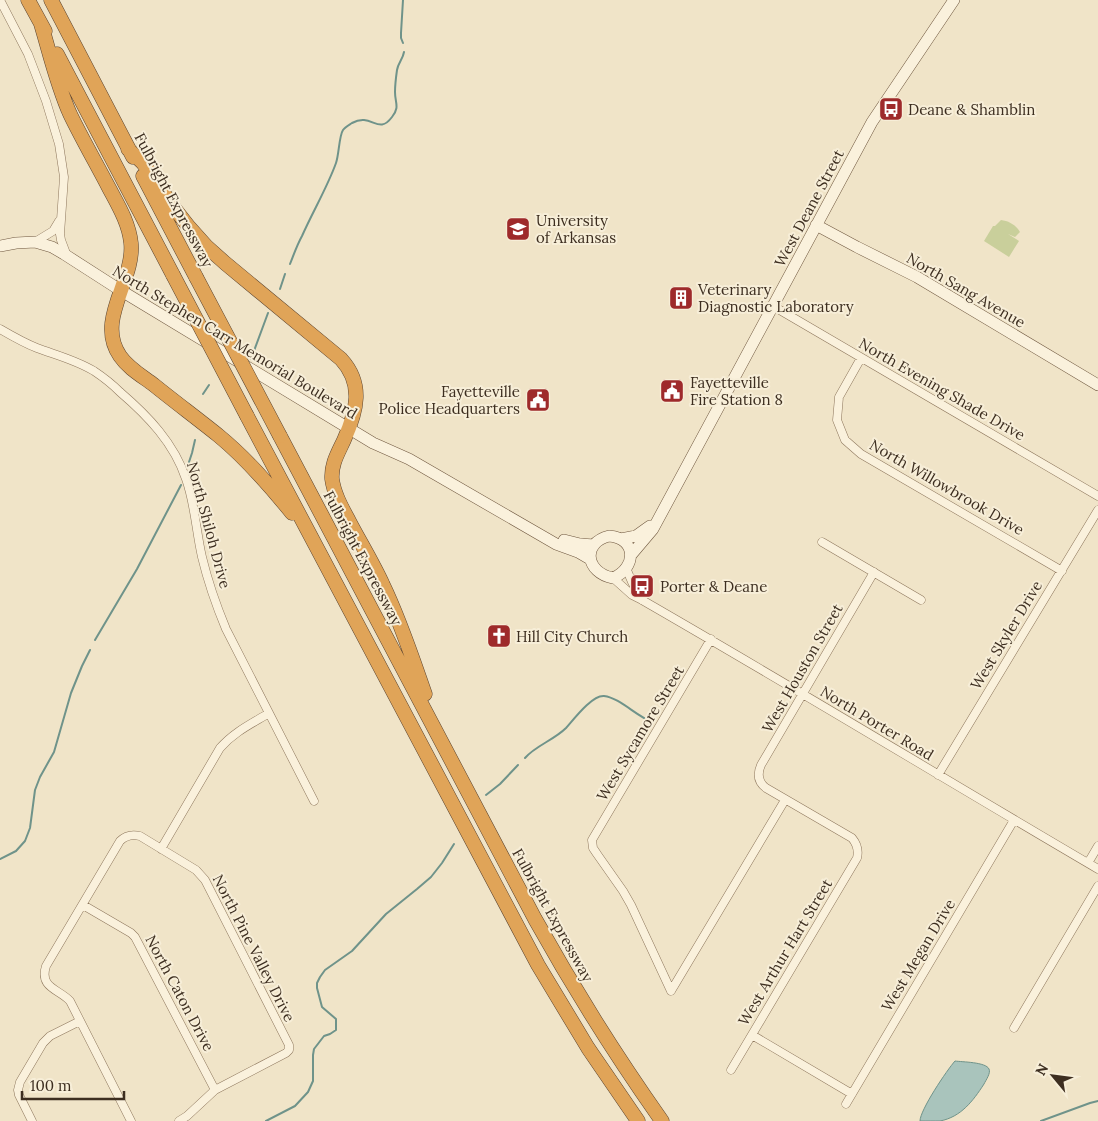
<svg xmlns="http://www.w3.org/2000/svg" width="1098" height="1121" font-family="Lora,serif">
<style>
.green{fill:#c9cf9b}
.water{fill:#a9c4bc;stroke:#6f938a}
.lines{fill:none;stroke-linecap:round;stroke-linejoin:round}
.stream{stroke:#6f938a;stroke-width:2}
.street-casing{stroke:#8d765c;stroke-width:9}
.secondary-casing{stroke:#6f573f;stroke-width:12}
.highway-casing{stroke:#5b4430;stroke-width:15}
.street{stroke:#faf1dc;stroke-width:8}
.secondary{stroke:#faf1dc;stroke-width:11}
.highway{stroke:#e0a458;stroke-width:14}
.highway-bridge-casing{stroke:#5b4430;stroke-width:15;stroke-linecap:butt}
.highway-bridge{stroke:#e0a458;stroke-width:14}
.labels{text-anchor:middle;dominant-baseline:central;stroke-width:4;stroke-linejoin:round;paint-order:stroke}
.poi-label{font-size:15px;fill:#3d2e20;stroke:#f7eed8;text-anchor:start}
.street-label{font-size:15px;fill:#3d2e20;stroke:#f7eed8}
</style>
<rect width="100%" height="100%" fill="#f0e4c8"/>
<!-- green -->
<path class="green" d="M1001 220C1009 221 1016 225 1020 232L1015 237 1008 234 1019 241 1009 257 984 241 993 226H995Z"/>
<!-- water -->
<path class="water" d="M955 1061C962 1062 986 1062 989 1069 991 1073 986 1080 984 1084 973 1101 961 1117 940 1121 934 1121 927 1121 920 1121 920 1110 947 1070 955 1061Z"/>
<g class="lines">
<!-- stream -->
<path class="stream" d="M403 0 401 33V38L403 43
M290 264C294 254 297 245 302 236 313 211 327 188 336 163 339 155 339 136 343 130 345 127 349 125 352 123 372 112 378 136 392 117 400 107 395 103 395 92 395 85 396 77 397 70 398 63 403 59 404 52
M280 289 285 274
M251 359 268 313
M203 394 209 385
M188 465 192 453 195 440
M95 640 137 569 181 485
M525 758C535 746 554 740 566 728 574 719 592 695 604 696 620 698 636 716 652 722
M486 795 500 784 518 765
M0 859 16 851 25 841 30 828 35 790 40 777 54 752 71 693 82 666 90 650
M266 1121 295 1106 308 1092 313 1081V1055L314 1049 324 1036 330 1034 336 1030V1019L322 1007 317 988V983L320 977 325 970 352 951 386 914 417 889 431 877 442 863 454 844
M1041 1121 1090 1103 1098 1101"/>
<defs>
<path id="street" d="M0 0 28 54 46 101 59 144 64 177 60 234 61 240 67 256
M35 242 53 231 59 221
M773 306 1098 496
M0 329C12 336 24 343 37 348 56 355 76 360 94 371 103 377 112 384 120 392 148 416 174 443 186 479 195 504 196 531 202 557 208 582 216 605 226 629L314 801
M861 358 839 397 837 420 845 440 861 454 1062 571
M822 542 921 600
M626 568 632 582 642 600
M613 578 632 595 642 600C795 688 946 780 1098 869
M938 775 1098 510
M161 849 220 748C234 732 251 724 269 713
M1088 863 1098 846
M83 905 131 933 135 937 215 1090
M671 991 631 905 623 891 597 854 593 848 592 840 711 639
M671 991 785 800
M1014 1028 1098 886
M752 1035 852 1094
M731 1070 857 858C859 850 857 844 852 838L766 788C758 782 757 774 761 765L874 572
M846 1104 1014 820
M32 1121 19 1095 18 1090 20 1082 43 1043 50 1036 80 1021
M131 1121 70 1001C59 989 39 988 46 966L120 841C126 835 132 834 140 836L196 870 205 880 289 1045V1050L286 1053 215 1090 187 1116 179 1121"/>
<path id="secondary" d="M816 225 857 247 917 277 1098 385
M0 246 16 243 35 242 52 247 64 254 120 290 373 443 409 459 428 470 556 544 578 552 590 559
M609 536C637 538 637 568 613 578 586 573 581 543 609 536Z
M621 539 636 536 650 526
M564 540 580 544 594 545
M631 555 653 529 872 122 954 0"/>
<path id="highway" d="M28 0 45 31
M51 0 133 157
M41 24C50 54 57 85 70 114 82 139 96 163 109 188 118 205 129 223 131 243 135 280 95 320 120 356 128 368 142 376 154 385 175 402 198 419 219 436 247 459 270 486 292 513
M57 54 173 275
M128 149 143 163 171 204 189 227 206 246 225 263 341 359C364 384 357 411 344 440 338 453 331 464 332 479 334 494 342 508 349 521 360 542 373 563 383 585 400 620 412 657 425 694
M143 176 196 277
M247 416 538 965 588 1048 638 1121
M280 436 535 919C574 989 616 1056 662 1121"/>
</defs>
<!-- street casing -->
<use href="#street" class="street-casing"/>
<!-- secondary casing -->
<use href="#secondary" class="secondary-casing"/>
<!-- highway casing -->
<use href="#highway" class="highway-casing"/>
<!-- street -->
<use href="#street" class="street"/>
<!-- secondary -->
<use href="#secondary" class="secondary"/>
<!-- highway -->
<use href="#highway" class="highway"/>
<defs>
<path id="highway-bridge" d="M173 275 247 416
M196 277 280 436"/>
</defs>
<!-- highway-bridge casing -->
<use href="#highway-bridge" class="highway-bridge-casing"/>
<!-- highway-bridge -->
<use href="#highway-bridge" class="highway-bridge"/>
</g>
<!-- icons -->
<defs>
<symbol id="bus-square" viewBox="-11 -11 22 22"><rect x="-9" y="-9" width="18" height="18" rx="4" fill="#9e2a2b" stroke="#f7eed8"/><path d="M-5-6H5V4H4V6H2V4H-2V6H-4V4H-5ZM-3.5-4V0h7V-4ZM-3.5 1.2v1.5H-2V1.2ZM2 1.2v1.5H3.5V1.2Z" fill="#fff"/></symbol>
<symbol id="university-square" viewBox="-11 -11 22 22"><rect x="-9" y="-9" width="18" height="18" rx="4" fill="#9e2a2b" stroke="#f7eed8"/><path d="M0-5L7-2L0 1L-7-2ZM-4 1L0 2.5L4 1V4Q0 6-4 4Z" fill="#fff"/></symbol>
<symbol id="building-square" viewBox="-11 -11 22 22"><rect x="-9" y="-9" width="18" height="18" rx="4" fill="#9e2a2b" stroke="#f7eed8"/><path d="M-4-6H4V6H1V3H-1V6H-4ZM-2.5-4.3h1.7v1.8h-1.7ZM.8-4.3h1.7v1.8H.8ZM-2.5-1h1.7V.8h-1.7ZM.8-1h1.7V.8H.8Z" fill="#fff"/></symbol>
<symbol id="civic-square" viewBox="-11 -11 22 22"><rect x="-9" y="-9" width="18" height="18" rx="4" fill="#9e2a2b" stroke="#f7eed8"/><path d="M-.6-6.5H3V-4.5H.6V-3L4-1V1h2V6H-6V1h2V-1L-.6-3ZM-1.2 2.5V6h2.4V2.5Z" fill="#fff"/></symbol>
<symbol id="church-square" viewBox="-11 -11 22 22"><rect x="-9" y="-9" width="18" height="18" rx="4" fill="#9e2a2b" stroke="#f7eed8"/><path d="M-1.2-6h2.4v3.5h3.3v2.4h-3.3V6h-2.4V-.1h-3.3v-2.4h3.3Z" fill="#fff"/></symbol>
</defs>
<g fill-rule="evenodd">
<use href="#bus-square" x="877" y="95" width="28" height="28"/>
<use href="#university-square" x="504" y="215" width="28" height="28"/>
<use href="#building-square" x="667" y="284" width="28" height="28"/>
<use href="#civic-square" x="658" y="377" width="28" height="28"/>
<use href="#civic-square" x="524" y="386" width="28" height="28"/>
<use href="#bus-square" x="628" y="572" width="28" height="28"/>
<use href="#church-square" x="485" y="622" width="28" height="28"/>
</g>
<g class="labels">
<!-- poi labels -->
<g class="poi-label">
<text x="908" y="109">Deane &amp; Shamblin</text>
<text x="536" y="220">University<tspan x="536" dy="17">of Arkansas</tspan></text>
<text x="698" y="289">Veterinary<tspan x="698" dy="17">Diagnostic Laboratory</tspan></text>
<text x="690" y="382">Fayetteville<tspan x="690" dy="17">Fire Station 8</tspan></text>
<text x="520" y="391" text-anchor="end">Fayetteville<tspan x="520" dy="17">Police Headquarters</tspan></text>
<text x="660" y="586">Porter &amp; Deane</text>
<text x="516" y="636">Hill City Church</text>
</g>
<!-- street labels -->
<g class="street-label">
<text transform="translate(174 200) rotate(62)">Fulbright Expressway</text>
<text transform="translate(809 208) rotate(-62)">West Deane Street</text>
<text transform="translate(966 290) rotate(30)">North Sang Avenue</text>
<text transform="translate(235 342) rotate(31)">North Stephen Carr Memorial Boulevard</text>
<text transform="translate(942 389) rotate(30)">North Evening Shade Drive</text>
<text transform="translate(947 487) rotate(30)">North Willowbrook Drive</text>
<text transform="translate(209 525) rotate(75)">North Shiloh Drive</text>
<text transform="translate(363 558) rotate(62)">Fulbright Expressway</text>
<text transform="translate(1006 635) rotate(-59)">West Skyler Drive</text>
<text transform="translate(802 668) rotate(-60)">West Houston Street</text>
<text transform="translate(877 723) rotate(31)">North Porter Road</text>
<text transform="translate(640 733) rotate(-59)">West Sycamore Street</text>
<text transform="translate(553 915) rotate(61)">Fulbright Expressway</text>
<text transform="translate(254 948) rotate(63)">North Pine Valley Drive</text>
<text transform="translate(785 952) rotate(-59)">West Arthur Hart Street</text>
<text transform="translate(918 955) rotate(-59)">West Megan Drive</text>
<text transform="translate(180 993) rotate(62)">North Caton Drive</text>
</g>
</g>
<!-- north arrow -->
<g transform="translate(1053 1076) rotate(299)" stroke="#f7eed8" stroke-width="4" paint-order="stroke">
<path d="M0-4L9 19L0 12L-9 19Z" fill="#3d2e20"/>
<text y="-8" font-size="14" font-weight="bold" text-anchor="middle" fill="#3d2e20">N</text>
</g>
<!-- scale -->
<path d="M22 1091v8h102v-8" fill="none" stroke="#3d2e20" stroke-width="2.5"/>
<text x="30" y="1091" font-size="15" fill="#3d2e20" stroke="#f7eed8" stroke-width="4" paint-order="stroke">100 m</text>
</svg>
